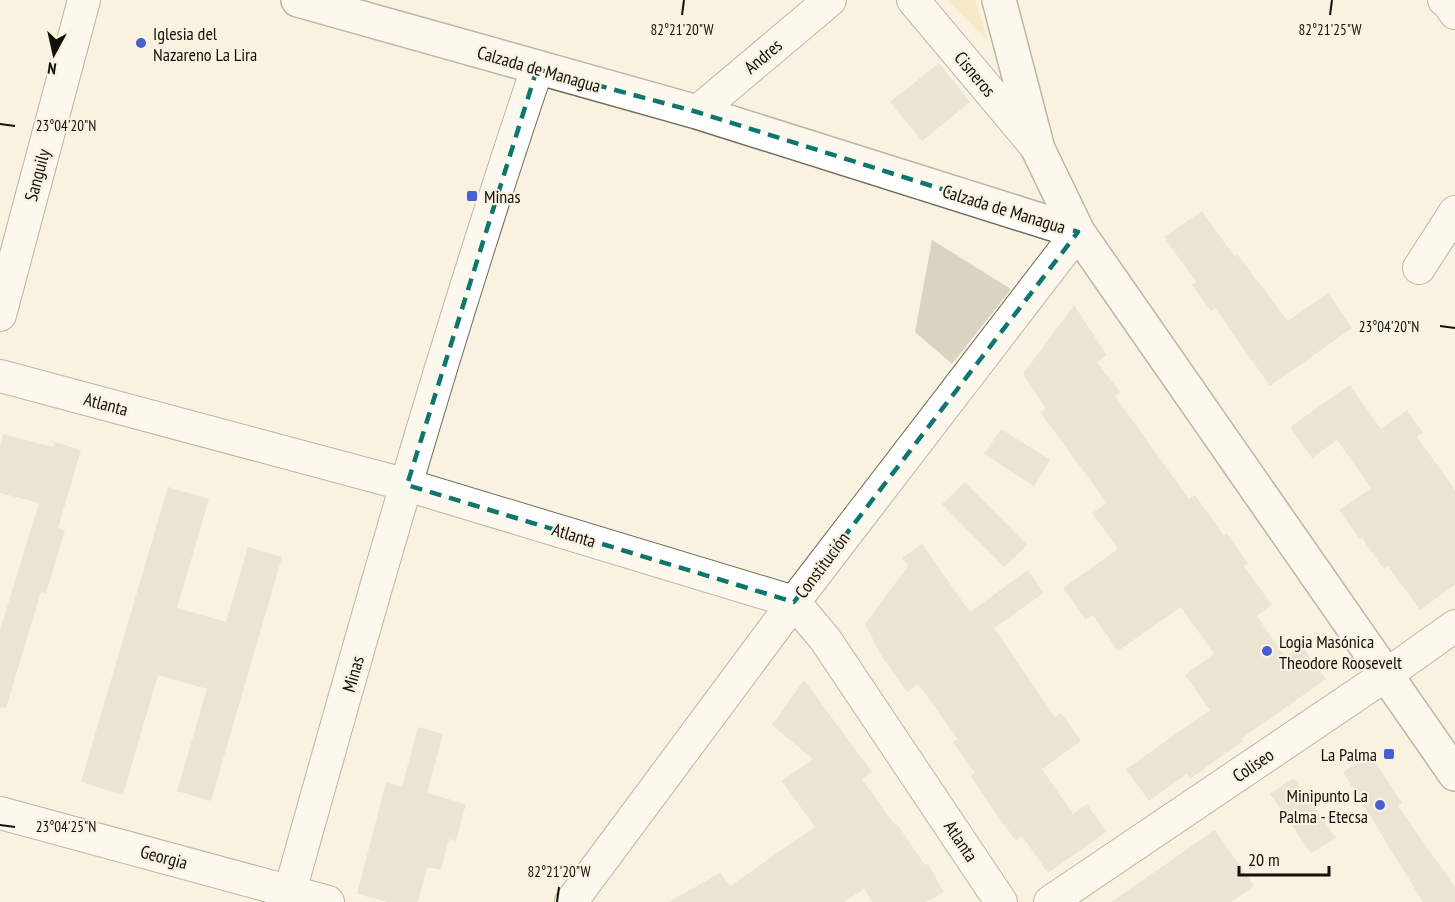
<svg xmlns="http://www.w3.org/2000/svg" width="1455" height="902" font-family="'PT Sans Narrow',sans-serif">
<rect width="100%" height="100%" fill="#f9f2e0"/>
<path fill="#f2dea9" d="M 947,0 L 975,0 L 988,41 Z"/>
<path fill="#dad3c1" d="M 939,63 L 970,102 L 922,141 L 890,102 Z
M 1202,211 L 1234,256 L 1237,254 L 1288,321 L 1328,293 L 1352,328 L 1270,386 L 1215,308 L 1211,311 L 1192,285 L 1196,282 L 1164,237 Z
M 932,240 L 1011,289 L 952,364 L 915,332 Z
M 1074,305 L 1107,355 L 1097,362 L 1120,392 L 1115,396 L 1189,499 L 1195,495 L 1224,536 L 1227,534 L 1248,564 L 1244,566 L 1272,605 L 1257,616 L 1285,657 L 1301,645 L 1326,679 L 1241,739 L 1243,741 L 1190,779 L 1187,774 L 1149,801 L 1126,769 L 1210,710 L 1185,675 L 1214,654 L 1181,607 L 1118,651 L 1093,615 L 1086,620 L 1063,588 L 1118,549 L 1092,513 L 1107,503 L 1040,412 L 1046,408 L 1023,374 Z
M 1350,385 L 1381,429 L 1407,410 L 1423,433 L 1417,437 L 1455,490 L 1455,585 L 1420,610 L 1388,566 L 1384,569 L 1362,538 L 1360,540 L 1339,510 L 1371,488 L 1337,440 L 1312,458 L 1290,427 Z
M 1001,429 L 1050,460 L 1034,486 L 984,454 Z
M 3,434 L 53,447 L 55,442 L 81,450 L 58,528 L 65,530 L 46,593 L 41,592 L 6,708 L 0,707 L 0,630 L 39,503 L 0,493 L 0,446 Z
M 965,482 L 1027,545 L 1004,567 L 942,504 Z
M 168,487 L 209,499 L 177,608 L 226,622 L 248,547 L 282,557 L 211,801 L 177,791 L 207,689 L 158,675 L 123,795 L 81,782 Z
M 922,544 L 970,612 L 1028,570 L 1044,593 L 994,628 L 1055,717 L 1061,713 L 1081,741 L 1042,769 L 1073,814 L 1087,804 L 1106,832 L 1048,873 L 1022,836 L 1016,841 L 995,812 L 971,776 L 975,773 L 953,742 L 958,739 L 918,684 L 907,692 L 881,655 L 865,624 L 908,566 L 902,558 Z
M 804,680 L 872,772 L 862,779 L 895,825 L 897,824 L 925,865 L 928,864 L 944,892 L 926,902 L 872,902 L 864,889 L 844,902 L 669,902 L 720,873 L 730,886 L 815,827 L 782,781 L 813,759 L 772,725 Z
M 418,727 L 443,734 L 427,793 L 466,804 L 456,841 L 449,839 L 441,870 L 427,867 L 418,902 L 388,902 L 357,894 L 386,782 L 402,787 Z
M 1371,755 L 1402,803 L 1398,806 L 1455,887 L 1455,902 L 1423,902 L 1343,772 Z
M 1294,778 L 1336,838 L 1311,853 L 1270,794 Z
M 1215,830 L 1254,886 L 1231,902 L 1111,902 Z"/>
<g fill="none" stroke-linecap="round" stroke-linejoin="round">
<defs>
<path id="minor" d="M 913,0 L 1038,149
M 1444,0 L 1449,4 L 1455,13
M 697,112 L 830,0
M 1419,268 L 1455,212
M 0,315 L 84,0
M 0,376 L 407,485 L 794,602 L 825,639 L 1001,902
M 0,813 L 328,902
M 287,902 C 365,623 444,343 537,69
M 571,902 L 794,602 L 1078,232
M 1050,902 L 1386,675 L 1455,626"/>
<path id="major" d="M 298,0 L 697,112 L 1078,232
M 999,0 L 1038,149 L 1078,232 L 1455,774"/>
</defs>
<use href="#minor" stroke="#716b5b" stroke-width="34"/>
<use href="#major" stroke="#716b5b" stroke-width="36"/>
<use href="#minor" stroke="#fff" stroke-width="32"/>
<use href="#major" stroke="#fff" stroke-width="33"/>
</g>
<path d="M0 0H1455V902H0ZM 537,69 L 697,112 L 1078,232 L 794,602 L 407,485 Z" fill="#f9f2e0" fill-opacity=".55" fill-rule="evenodd"/>
<path fill="none" stroke="#0f766e" stroke-width="4.5" stroke-dasharray="12 8" stroke-linejoin="round" d="M 537,69 L 697,112 L 1078,232 L 794,602 L 407,485 Z"/>
<path fill="none" stroke="#13110b" stroke-width="2" d="M 682,15 L 684,0M 1330,15 L 1332,0M 0,124 L 15,126M 1440,326 L 1455,328M 0,825 L 15,827M 557,902 L 559,887"/>
<g fill="#465fd3" stroke="#f9f2e0" stroke-width="2">
<circle cx="141" cy="43" r="6"/>
<rect x="466" y="190" width="12" height="12" rx="3"/>
<circle cx="1267" cy="651" r="6"/>
<rect x="1383" y="748" width="12" height="12" rx="3"/>
<circle cx="1380" cy="805" r="6"/>
</g>
<g text-anchor="middle" dominant-baseline="central" stroke-width="4.5" stroke-linejoin="round" paint-order="stroke">
<g font-size="18" fill="#13110b" stroke="#f9f2e0" text-anchor="start">
<text x="153" y="33">Iglesia del<tspan x="153" dy="21">Nazareno La Lira</tspan></text>
<text x="484" y="196">Minas</text>
<text x="1279" y="641">Logia Masónica<tspan x="1279" dy="21">Theodore Roosevelt</tspan></text>
<text x="1377" y="754" text-anchor="end">La Palma</text>
<text x="1368" y="795" text-anchor="end">Minipunto La<tspan x="1368" dy="21">Palma - Etecsa</tspan></text>
</g>
<g font-size="18" fill="#13110b" stroke="#f9f2e0">
<text transform="translate(763 56) rotate(-40)">Andres</text>
<text transform="translate(539 69) rotate(16)">Calzada de Managua</text>
<text transform="translate(975 74) rotate(50)">Cisneros</text>
<text transform="translate(37 175) rotate(-75)">Sanguily</text>
<text transform="translate(1004 209) rotate(17)">Calzada de Managua</text>
<text transform="translate(106 404) rotate(15)">Atlanta</text>
<text transform="translate(574 535) rotate(17)">Atlanta</text>
<text transform="translate(822 565) rotate(-53)">Constitución</text>
<text transform="translate(353 674) rotate(-74)">Minas</text>
<text transform="translate(1253 765) rotate(-34)">Coliseo</text>
<text transform="translate(961 841) rotate(56)">Atlanta</text>
<text transform="translate(164 857) rotate(15)">Georgia</text>
</g>
</g>
<g font-size="15" text-anchor="middle" fill="#13110b" stroke="#f9f2e0" stroke-width="4.5" stroke-linejoin="round" paint-order="stroke">
<text x="682" y="35">82°21'20"W</text>
<text x="1330" y="35">82°21'25"W</text>
<text x="66" y="131">23°04'20"N</text>
<text x="1389" y="332">23°04'20"N</text>
<text x="66" y="832">23°04'25"N</text>
<text x="559" y="877">82°21'20"W</text>
</g>
<g transform="translate(54 54) rotate(188)" stroke="#f9f2e0" stroke-width="4.5" paint-order="stroke">
<path d="M0-4.5L10 22L0 15L-10 22Z" fill="#13110b"/>
<text y="-9" font-size="16" font-weight="bold" text-anchor="middle" fill="#13110b">N</text>
</g>
<path d="M1239 866v9h90v-9" fill="none" stroke="#13110b" stroke-width="3"/>
<text x="1248" y="866" font-size="18" fill="#13110b" stroke="#f9f2e0" stroke-width="4.5" paint-order="stroke">20 m</text>
</svg>
